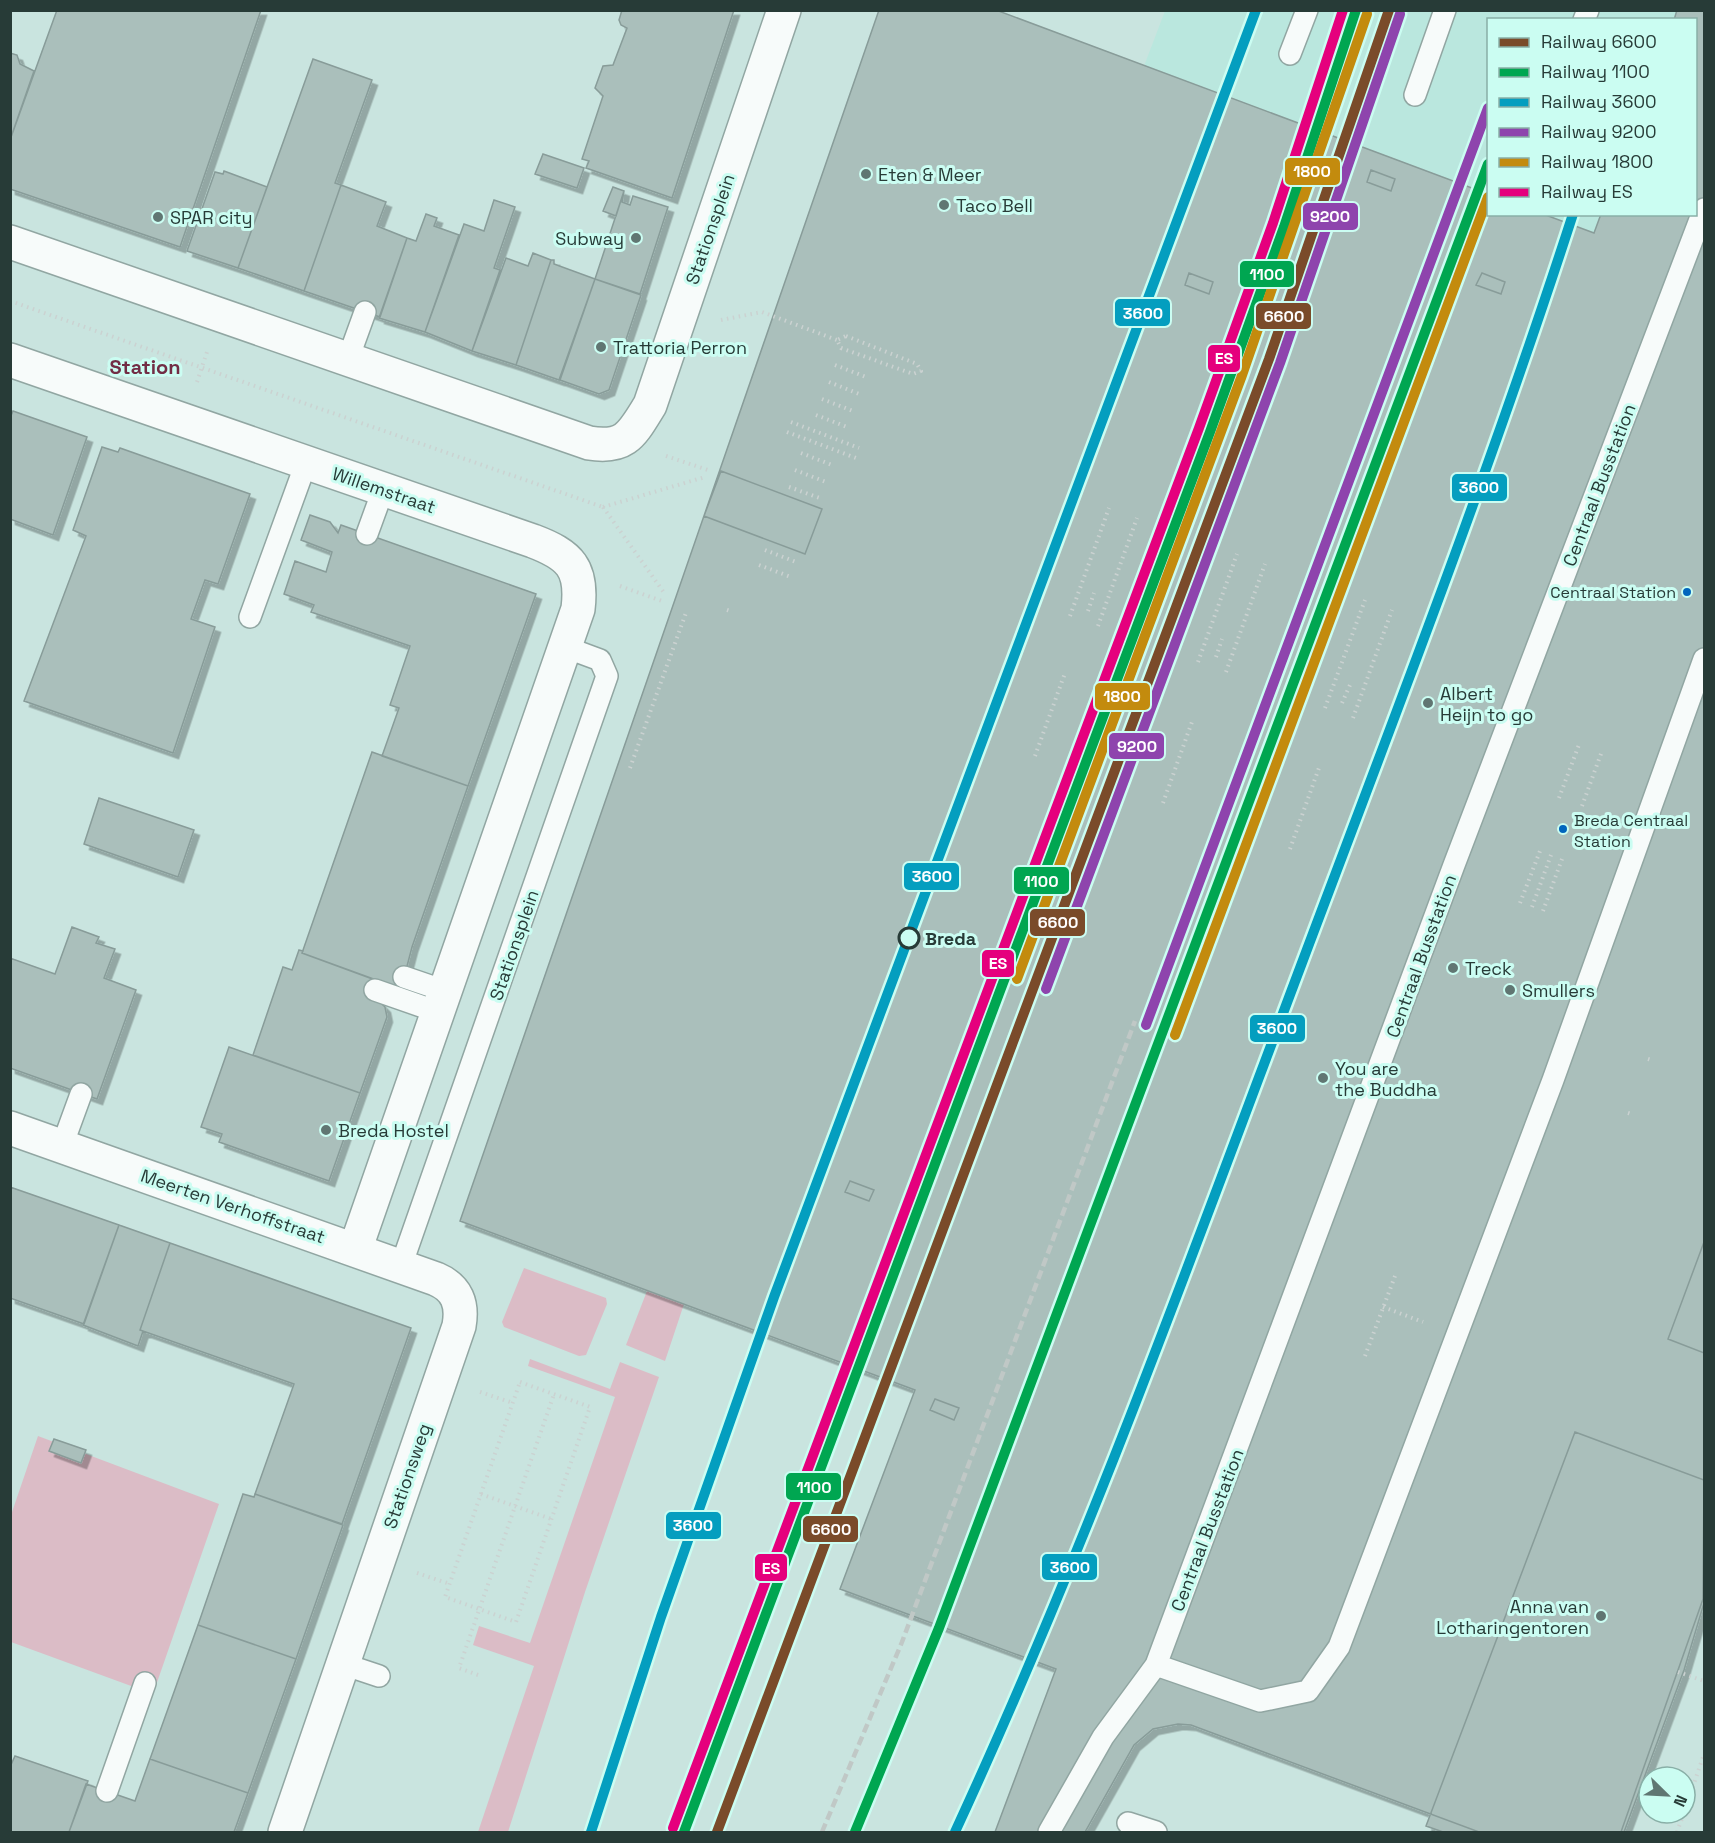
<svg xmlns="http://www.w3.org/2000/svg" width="1715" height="1843" font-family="'Space Grotesk',sans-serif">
<defs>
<filter id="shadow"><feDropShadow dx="5.5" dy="5.5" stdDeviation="0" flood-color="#0004"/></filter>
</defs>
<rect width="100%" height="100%" fill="#c9e4df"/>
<path fill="#bae7de" d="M 1165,11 L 1677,11 L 1674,20 L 1488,20 L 1488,194 L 1144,66 Z
M 1543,215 L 1601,215 L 1594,233 Z"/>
<path fill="#dbbcc6" d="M 524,1268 L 606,1298 L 607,1304 L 586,1355 L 579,1356 L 504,1327 L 502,1322 Z
M 647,1291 L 684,1304 L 665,1361 L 626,1345 Z
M 530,1359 L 610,1389 L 620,1362 L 659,1377 L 585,1592 L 508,1832 L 478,1832 L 534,1666 L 473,1645 L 479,1626 L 530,1643 L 615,1397 L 528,1366 Z
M 38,1436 L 219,1504 L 153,1694 L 11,1642 L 11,1515 Z"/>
<path fill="#aabfbb" stroke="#889c99" stroke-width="1.5" filter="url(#shadow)" d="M 57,10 L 261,10 L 180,247 L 10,189 L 10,140 Z
M 622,10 L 734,10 L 672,198 L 586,168 L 589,161 L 582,159 L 603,96 L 595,88 L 603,66 L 613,65 L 627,28 L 621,25 L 619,20 Z
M 879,10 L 996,10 L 1488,194 L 1488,214 L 1543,214 L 1594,233 L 1601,214 L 1696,214 L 1696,20 L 1674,20 L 1677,10 L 1704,10 L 1704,1603 L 1684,1670 L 1624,1832 L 1479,1832 L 1191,1725 L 1178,1724 L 1153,1729 L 1134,1745 L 1085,1832 L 995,1832 L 1056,1669 L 840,1589 L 915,1390 L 460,1221 Z
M 10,53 L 17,55 L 20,64 L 34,71 L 10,140 Z
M 313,59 L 372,80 L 335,183 L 341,185 L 304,291 L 238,268 Z
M 543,154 L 584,168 L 577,188 L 535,174 Z
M 1371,170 L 1395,179 L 1391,191 L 1367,182 Z
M 224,171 L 267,187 L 238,268 L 187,251 L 215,172 L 223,174 Z
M 341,185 L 386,202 L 377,226 L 407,238 L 380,317 L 304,291 Z
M 613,187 L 624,191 L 616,216 L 603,211 Z
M 624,191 L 622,202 L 630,205 L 633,196 L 668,207 L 640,294 L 595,279 Z
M 494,200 L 515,207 L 494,268 L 500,270 L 472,351 L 425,332 L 464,224 L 484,231 Z
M 426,214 L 437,218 L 434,226 L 459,235 L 425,332 L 379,318 L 407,238 L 416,241 Z
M 533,253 L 551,260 L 516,365 L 472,351 L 506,258 L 528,266 Z
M 551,260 L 554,260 L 554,264 L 595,279 L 559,380 L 516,365 Z
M 1189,273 L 1213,282 L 1209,294 L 1185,285 Z
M 1482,273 L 1505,282 L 1501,294 L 1476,285 Z
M 595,279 L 641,295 L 609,390 L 599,394 L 560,380 Z
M 13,411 L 87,437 L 53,535 L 10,519 L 10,418 Z
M 102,447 L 118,452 L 120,448 L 250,494 L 218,584 L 205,580 L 191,619 L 215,627 L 173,753 L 24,701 L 86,536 L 73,530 Z
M 721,471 L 822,509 L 805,554 L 704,516 Z
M 310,515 L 330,522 L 338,533 L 341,525 L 536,594 L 468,786 L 382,756 L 399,708 L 390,705 L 410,646 L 311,612 L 314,605 L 284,594 L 295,561 L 326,572 L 332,552 L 301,540 Z
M 372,752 L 468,786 L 412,947 L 401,989 L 302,953 Z
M 99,798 L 194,830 L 178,877 L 84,844 Z
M 72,927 L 99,937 L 96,943 L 115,949 L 104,978 L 136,990 L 97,1099 L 10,1068 L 10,958 L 55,974 Z
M 299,950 L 303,951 L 302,953 L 378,981 L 379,1001 L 385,1007 L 387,1017 L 360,1093 L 253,1055 L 283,967 L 292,970 Z
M 229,1047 L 360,1093 L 329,1181 L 219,1142 L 222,1134 L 201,1127 Z
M 850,1181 L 874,1190 L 869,1201 L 845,1192 Z
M 10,1187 L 119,1225 L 84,1324 L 10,1298 Z
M 119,1225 L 170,1243 L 140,1330 L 143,1331 L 138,1346 L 83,1325 Z
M 1704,1242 L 1704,1353 L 1668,1339 Z
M 170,1243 L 411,1328 L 342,1524 L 255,1494 L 294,1384 L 140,1330 Z
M 935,1399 L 959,1408 L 954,1420 L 930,1410 Z
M 1575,1432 L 1704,1480 L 1703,1599 L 1621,1832 L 1443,1832 L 1426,1826 Z
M 54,1439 L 86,1450 L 81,1463 L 49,1451 Z
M 243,1494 L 254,1497 L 255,1494 L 343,1525 L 296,1659 L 198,1625 Z
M 198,1625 L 296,1659 L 248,1793 L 150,1759 Z
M 15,1756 L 88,1781 L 69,1832 L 10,1832 L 10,1767 Z
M 150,1759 L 248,1793 L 234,1832 L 69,1832 L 86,1784 L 135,1801 Z"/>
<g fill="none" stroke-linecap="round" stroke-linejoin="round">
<defs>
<path id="lane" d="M 1584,20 L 1588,10
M 1290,54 L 1307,10
M 1415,95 L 1445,10
M 348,359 L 365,312
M 367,534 L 383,490
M 250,617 L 306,463
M 404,977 L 445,991
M 375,990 L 438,1012
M 62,1146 L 81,1094
M 401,1266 L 607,676 L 600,660 L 565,647
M 343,1664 L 379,1676
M 1156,1665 L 1260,1701 L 1308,1691 L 1339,1647 L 1553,1080 L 1704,659
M 107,1791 L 145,1683
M 1128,1823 L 1156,1832
M 1049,1832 L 1103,1737 L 1156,1665 L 1454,865 L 1704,209"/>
<path id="street" d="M 10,242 L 589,443 C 626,449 632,434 650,405 L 784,10
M 10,360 L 533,541 C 570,555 583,568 578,609 L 355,1250
M 10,1128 L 436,1279 C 457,1288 463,1304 459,1326 L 285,1832"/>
</defs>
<use href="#lane" stroke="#91a6a2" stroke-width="24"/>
<use href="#street" stroke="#91a6a2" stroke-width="36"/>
<path stroke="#cbd2d1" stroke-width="4" stroke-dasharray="1.5 4.5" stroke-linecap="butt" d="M 10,301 L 603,507
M 721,320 L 762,312 L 837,340
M 846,336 L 917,364 L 921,371 L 913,374 L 841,348 L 837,340 Z
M 835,365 L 866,377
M 197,382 L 207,352
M 829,382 L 859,394
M 822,399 L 853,411
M 816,415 L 847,427
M 791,422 L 859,448
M 787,432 L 856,458
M 801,453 L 832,465
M 666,456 L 708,470
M 795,470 L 826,482
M 789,487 L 820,498
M 603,507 L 665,594
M 603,507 L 705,477
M 765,550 L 796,562
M 759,565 L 791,577
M 620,586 L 662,601
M 727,610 L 730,611
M 1088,611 L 1094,593
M 1070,616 L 1109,508
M 1098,626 L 1137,518
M 1216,657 L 1222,639
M 1198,662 L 1237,554
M 1226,672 L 1265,564
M 1342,703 L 1350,685
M 1325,708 L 1365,600
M 1353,718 L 1392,610
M 1035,756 L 1065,673
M 630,768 L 687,610
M 1559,798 L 1580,742
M 1163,803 L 1193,719
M 1582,806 L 1602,751
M 1290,849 L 1320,765
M 1520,903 L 1540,851
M 1532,907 L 1551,855
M 1543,911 L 1562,859
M 1648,1059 L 1651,1060
M 1628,1113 L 1631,1114
M 1383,1307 L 1423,1322
M 1365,1356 L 1395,1276
M 520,1382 L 590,1407 L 516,1622 L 445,1597 Z
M 480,1392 L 513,1403
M 481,1494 L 551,1519
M 417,1573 L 450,1584
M 1678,1672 L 1704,1681
M 478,1675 L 459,1668 L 554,1394
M 1685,1810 L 1704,1754
M 1677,1832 L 1684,1813"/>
<use href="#lane" stroke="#f7fbfa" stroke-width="21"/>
<use href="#street" stroke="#f7fbfa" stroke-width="33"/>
<path stroke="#c0c8c6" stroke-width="4.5" stroke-dasharray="9 4.5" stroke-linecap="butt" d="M 822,1832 L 902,1642 L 1135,1021"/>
<defs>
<path id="rail-1" d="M 717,1832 L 1269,359 L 1389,10"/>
<path id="rail-2" d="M 684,1832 L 1210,432 L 1284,227 L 1356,10
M 855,1832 L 939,1628 L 1488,164"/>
<path id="rail-3" d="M 591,1832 L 661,1617 L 774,1297 L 1256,10
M 955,1832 C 1083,1555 1187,1269 1294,984 C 1390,728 1489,474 1573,214"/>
<path id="rail-4" d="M 1046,989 L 1280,363 L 1400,14
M 1146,1025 L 1488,108"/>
<path id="rail-5" d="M 1017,979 L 1241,378 L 1367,14
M 1175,1035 L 1488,197"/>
<path id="rail-6" d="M 673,1828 L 1199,428 L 1273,223 L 1343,10"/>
</defs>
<use href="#rail-1" stroke="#cbfdf2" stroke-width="15"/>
<use href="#rail-2" stroke="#cbfdf2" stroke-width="15"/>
<use href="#rail-3" stroke="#cbfdf2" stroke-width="15"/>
<use href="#rail-4" stroke="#cbfdf2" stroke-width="15"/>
<use href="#rail-5" stroke="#cbfdf2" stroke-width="15"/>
<use href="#rail-6" stroke="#cbfdf2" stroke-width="15"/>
<use href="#rail-1" stroke="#7a4b2a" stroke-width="10"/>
<use href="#rail-2" stroke="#00a651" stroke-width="10"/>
<use href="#rail-3" stroke="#049ebf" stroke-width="10"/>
<use href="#rail-4" stroke="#8e44ad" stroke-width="10"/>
<use href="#rail-5" stroke="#c38b0e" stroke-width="10"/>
<use href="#rail-6" stroke="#e5007d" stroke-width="10"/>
</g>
<g fill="#607672" stroke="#cbfdf2" stroke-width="2">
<circle cx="866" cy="174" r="6"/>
<circle cx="944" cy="205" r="6"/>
<circle cx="158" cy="217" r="6"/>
<circle cx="636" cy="238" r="6"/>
<circle cx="601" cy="347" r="6"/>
<circle cx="1428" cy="703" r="6"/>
<circle cx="1453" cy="968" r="6"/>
<circle cx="1510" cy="990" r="6"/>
<circle cx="1323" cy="1078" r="6"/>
<circle cx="326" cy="1130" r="6"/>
<circle cx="1601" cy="1616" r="6"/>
</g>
<g fill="#0065bd" stroke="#cbfdf2" stroke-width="2">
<circle cx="1687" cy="592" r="5"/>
<circle cx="1563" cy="829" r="5"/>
</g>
<circle fill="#cbfdf2" stroke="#273b37" stroke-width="3" cx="909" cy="938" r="10"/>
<g text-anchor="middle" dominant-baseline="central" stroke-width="6" stroke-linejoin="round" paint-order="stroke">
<g font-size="16" fill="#273b37" stroke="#cbfdf2" text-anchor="end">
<text x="1676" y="592">Centraal Station</text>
<text x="1574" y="820" text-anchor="start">Breda Centraal<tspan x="1574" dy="21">Station</tspan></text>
</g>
<g font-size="18" fill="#273b37" stroke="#cbfdf2" text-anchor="start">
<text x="878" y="174">Eten &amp; Meer</text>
<text x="956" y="205">Taco Bell</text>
<text x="170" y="217">SPAR city</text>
<text x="624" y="238" text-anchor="end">Subway</text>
<text x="613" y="347">Trattoria Perron</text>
<text x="1440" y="693">Albert<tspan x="1440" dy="21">Heijn to go</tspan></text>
<text x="1465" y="968">Treck</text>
<text x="1522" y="990">Smullers</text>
<text x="1335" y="1068">You are<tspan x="1335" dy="21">the Buddha</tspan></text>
<text x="338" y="1130">Breda Hostel</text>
<text x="1589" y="1606" text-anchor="end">Anna van<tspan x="1589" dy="21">Lotharingentoren</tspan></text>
</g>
<g font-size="18" fill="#273b37" stroke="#cbfdf2">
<text transform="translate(710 229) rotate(-71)">Stationsplein</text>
<text transform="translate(1599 485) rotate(-69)">Centraal Busstation</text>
<text transform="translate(384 490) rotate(19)">Willemstraat</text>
<text transform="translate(514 945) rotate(-71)">Stationsplein</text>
<text transform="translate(1421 956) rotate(-70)">Centraal Busstation</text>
<text transform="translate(233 1206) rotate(19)">Meerten Verhoffstraat</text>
<text transform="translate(407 1476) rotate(-71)">Stationsweg</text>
<text transform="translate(1207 1530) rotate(-69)">Centraal Busstation</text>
</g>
<g font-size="18" font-weight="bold" fill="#273b37" stroke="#cbfdf2" text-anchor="start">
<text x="925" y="938">Breda</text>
</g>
<g font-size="20" font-weight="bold" fill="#722d45" stroke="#cbfdf2">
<text x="145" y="367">Station</text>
</g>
</g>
<g stroke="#cbfdf2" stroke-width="2">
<rect x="1284" y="157" width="57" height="29" rx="6" fill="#c38b0e"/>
<rect x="1302" y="202" width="57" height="29" rx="6" fill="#8e44ad"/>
<rect x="1239" y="260" width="56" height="28" rx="6" fill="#00a651"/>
<rect x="1114" y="298" width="57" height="29" rx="6" fill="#049ebf"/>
<rect x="1255" y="302" width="57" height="28" rx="6" fill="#7a4b2a"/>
<rect x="1207" y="344" width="34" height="29" rx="6" fill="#e5007d"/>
<rect x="1451" y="473" width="57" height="29" rx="6" fill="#049ebf"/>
<rect x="1094" y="682" width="57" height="29" rx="6" fill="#c38b0e"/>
<rect x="1108" y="732" width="57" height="28" rx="6" fill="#8e44ad"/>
<rect x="903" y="862" width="57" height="29" rx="6" fill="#049ebf"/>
<rect x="1013" y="866" width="57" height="29" rx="6" fill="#00a651"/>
<rect x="1029" y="908" width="57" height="29" rx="6" fill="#7a4b2a"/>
<rect x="981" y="949" width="34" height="29" rx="6" fill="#e5007d"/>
<rect x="1249" y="1014" width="57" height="29" rx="6" fill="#049ebf"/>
<rect x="785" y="1472" width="57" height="29" rx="6" fill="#00a651"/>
<rect x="665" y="1511" width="57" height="29" rx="6" fill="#049ebf"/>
<rect x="802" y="1515" width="57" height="28" rx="6" fill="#7a4b2a"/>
<rect x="1041" y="1553" width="57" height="28" rx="6" fill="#049ebf"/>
<rect x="754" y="1553" width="34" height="29" rx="6" fill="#e5007d"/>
</g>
<g font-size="16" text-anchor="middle" font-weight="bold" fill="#fff">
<text x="1312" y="177">1800</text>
<text x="1330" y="222">9200</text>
<text x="1267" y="280">1100</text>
<text x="1143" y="319">3600</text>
<text x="1284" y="322">6600</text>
<text x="1224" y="364">ES</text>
<text x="1479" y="493">3600</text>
<text x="1122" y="702">1800</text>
<text x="1137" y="752">9200</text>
<text x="932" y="882">3600</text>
<text x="1041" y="887">1100</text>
<text x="1058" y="928">6600</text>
<text x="998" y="969">ES</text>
<text x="1277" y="1034">3600</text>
<text x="814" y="1493">1100</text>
<text x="693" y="1531">3600</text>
<text x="831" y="1535">6600</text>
<text x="1070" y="1573">3600</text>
<text x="771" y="1574">ES</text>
</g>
<rect width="1715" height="1843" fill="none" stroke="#273b37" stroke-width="24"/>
<rect x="1487" y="18" width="210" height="198" fill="#cbfdf2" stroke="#89afa7" stroke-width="1.5"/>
<rect x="1499" y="38" width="30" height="9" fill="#7a4b2a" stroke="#89afa7" stroke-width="1.5"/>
<text x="1541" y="48" font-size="18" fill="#273b37">Railway 6600</text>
<rect x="1499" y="68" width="30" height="9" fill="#00a651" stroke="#89afa7" stroke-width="1.5"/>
<text x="1541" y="78" font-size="18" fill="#273b37">Railway 1100</text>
<rect x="1499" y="98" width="30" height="9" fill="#049ebf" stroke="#89afa7" stroke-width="1.5"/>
<text x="1541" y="108" font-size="18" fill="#273b37">Railway 3600</text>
<rect x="1499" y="128" width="30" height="9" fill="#8e44ad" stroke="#89afa7" stroke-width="1.5"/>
<text x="1541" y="138" font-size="18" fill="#273b37">Railway 9200</text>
<rect x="1499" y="158" width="30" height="9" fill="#c38b0e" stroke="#89afa7" stroke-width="1.5"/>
<text x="1541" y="168" font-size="18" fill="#273b37">Railway 1800</text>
<rect x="1499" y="188" width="30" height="9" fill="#e5007d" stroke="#89afa7" stroke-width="1.5"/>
<text x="1541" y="198" font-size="18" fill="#273b37">Railway ES</text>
<g transform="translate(1667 1795) rotate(114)"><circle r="28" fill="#cbfdf2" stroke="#89afa7" stroke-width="1.5"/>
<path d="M0-4.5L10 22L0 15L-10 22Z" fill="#607672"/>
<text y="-9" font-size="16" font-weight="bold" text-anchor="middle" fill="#273b37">N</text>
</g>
</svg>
